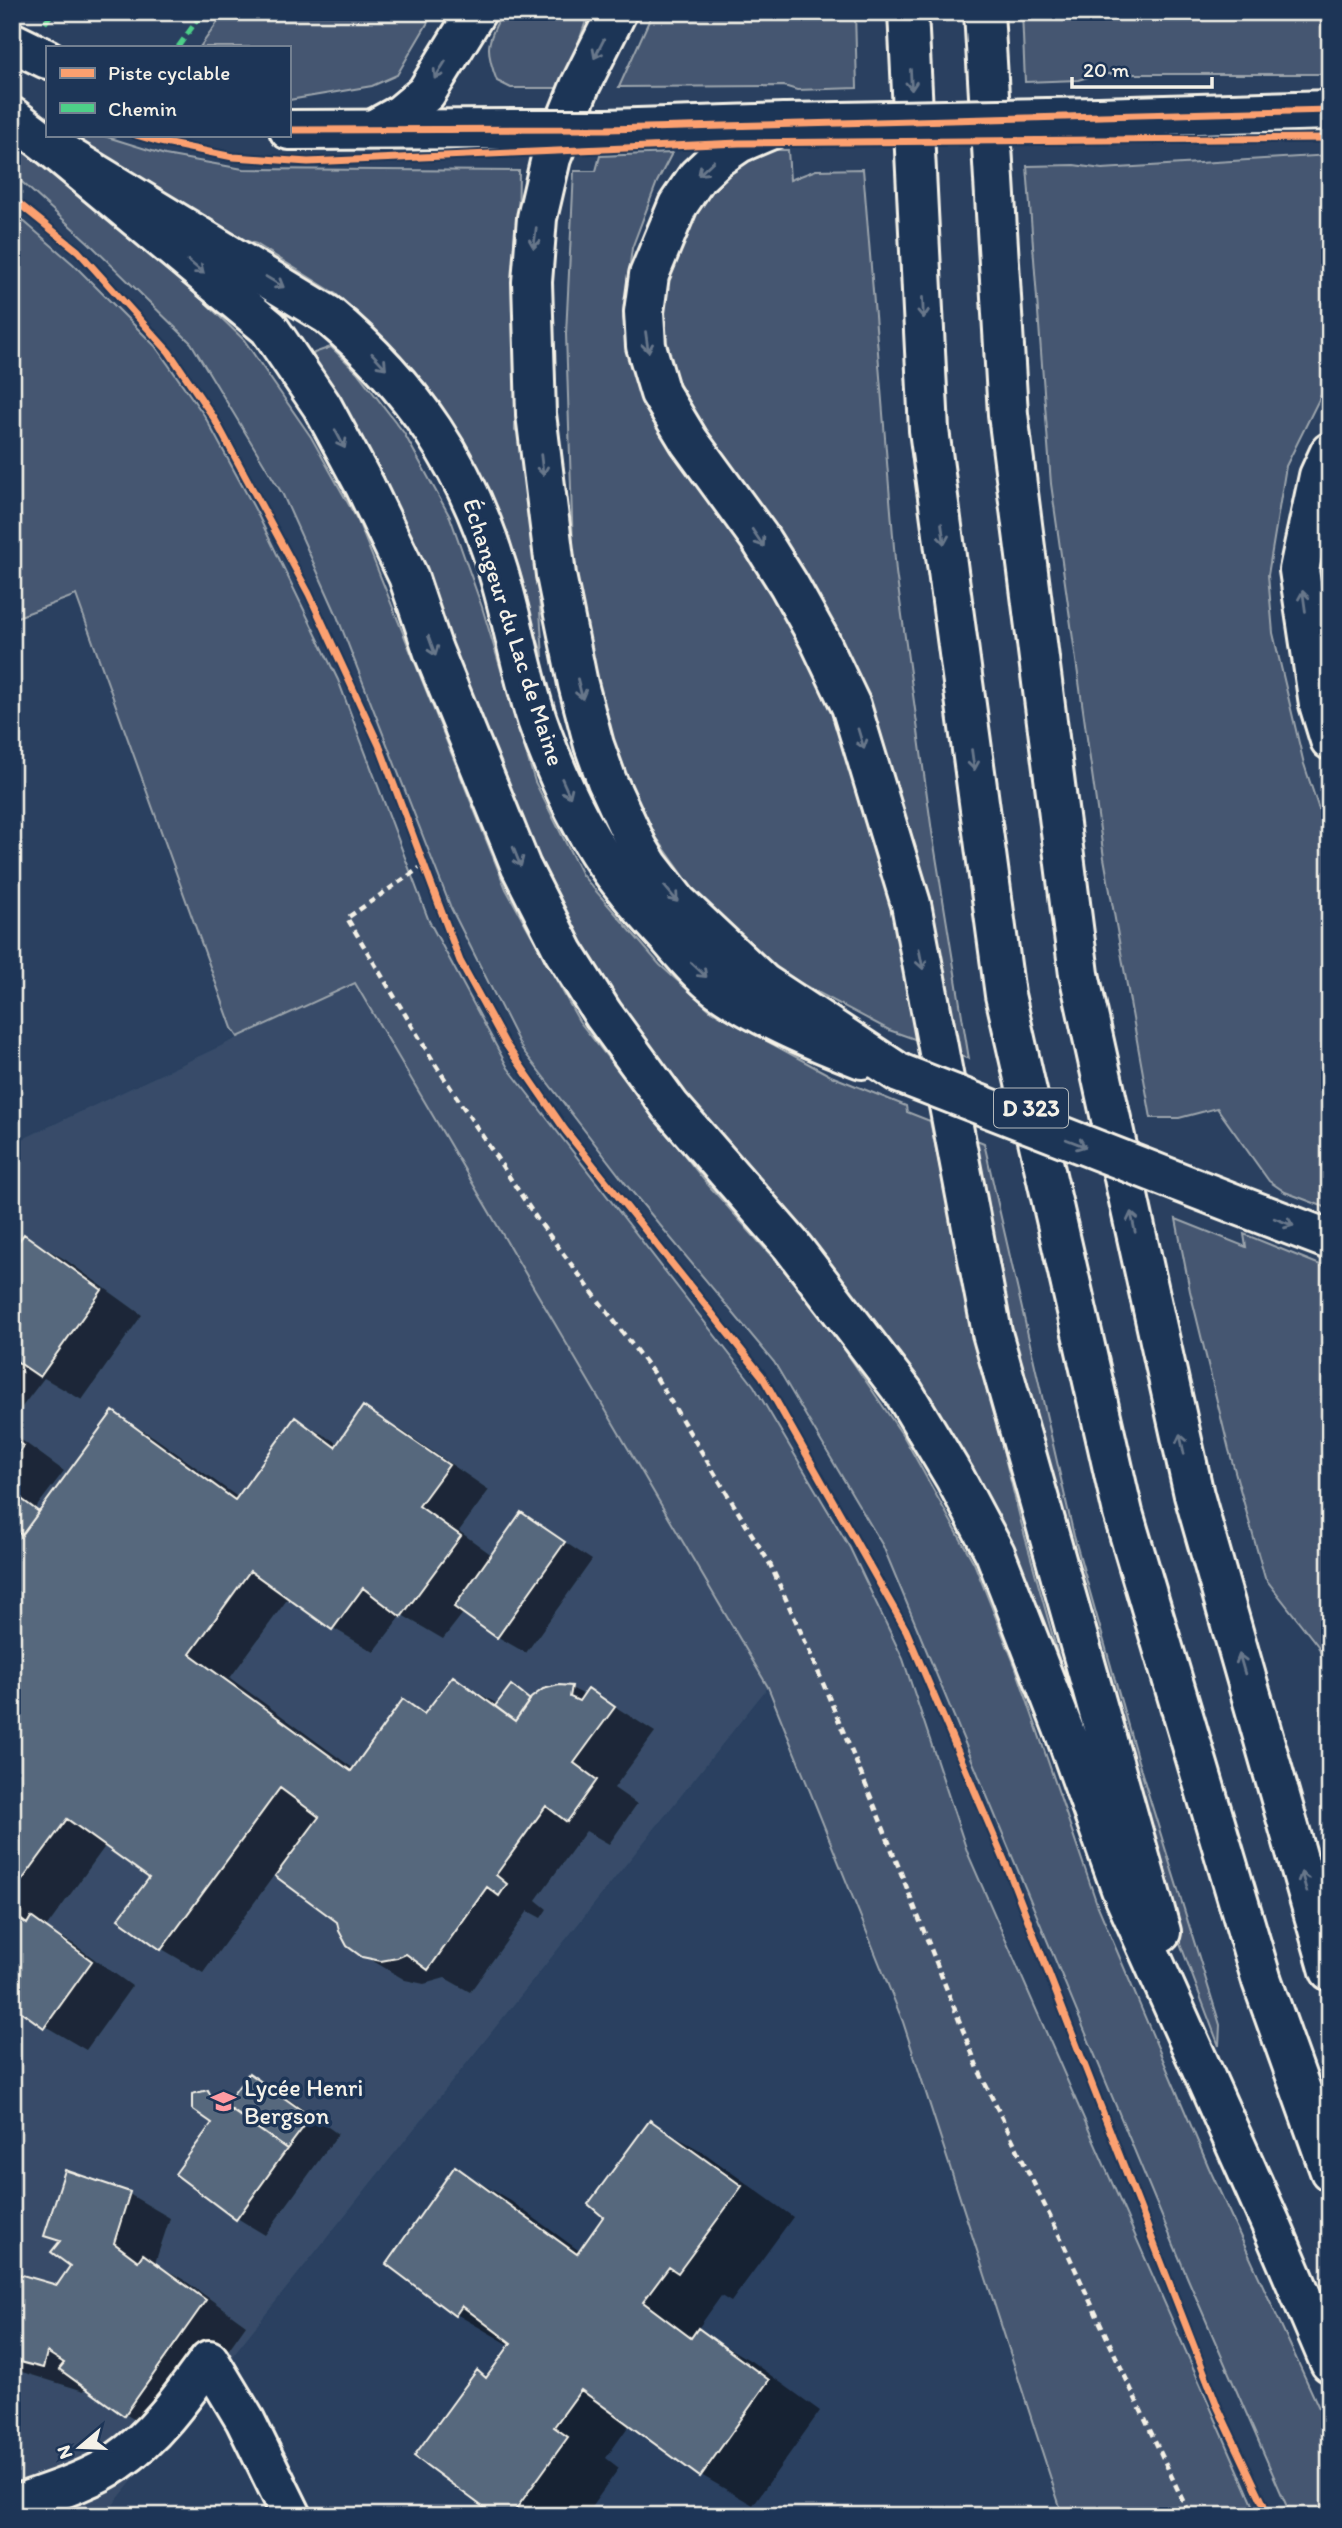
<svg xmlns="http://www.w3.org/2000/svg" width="1342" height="2528" font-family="Itim,sans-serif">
<rect width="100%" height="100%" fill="#2a4060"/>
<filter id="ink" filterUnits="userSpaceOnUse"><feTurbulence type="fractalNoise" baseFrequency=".0143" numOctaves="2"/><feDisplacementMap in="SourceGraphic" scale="14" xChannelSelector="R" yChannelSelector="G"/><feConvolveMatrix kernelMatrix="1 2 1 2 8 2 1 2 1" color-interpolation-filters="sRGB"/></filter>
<g filter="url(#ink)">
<path fill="#374c69" d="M 355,983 L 768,1687 L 104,2516 L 12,2516 L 12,1144 Z"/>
<path fill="#445771" stroke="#9ca4ac" stroke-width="2" d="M 225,12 L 434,12 L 397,75 L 372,86 L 289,100 L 289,47 L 200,47 Z
M 503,12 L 589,12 L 563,88 L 511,88 L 497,81 C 485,50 486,42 503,12 Z
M 653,12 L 855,12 L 857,88 L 797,90 L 784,86 L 619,87 Z
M 1022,12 L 1330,12 L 1330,74 L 1098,74 L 1078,80 L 1025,82 Z
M 53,135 L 101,135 L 165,155 L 243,169 L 519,171 L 515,430 L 529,440 L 543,657 L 519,579 L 478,471 L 426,384 L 336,294 L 256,244 L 193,222 Z
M 12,139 L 145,244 L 244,340 L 311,437 L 358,521 L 506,889 L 579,1021 L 704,1180 L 812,1302 L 904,1437 L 974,1563 L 1016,1668 L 1097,1904 L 1209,2168 L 1330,2432 L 1330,2516 L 1291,2516 L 1188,2279 L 883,1546 L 774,1362 L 629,1188 L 522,1049 L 451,908 L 335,611 L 283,495 L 191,343 L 89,243 L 12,173 Z
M 772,150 L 788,150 L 790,180 L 816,170 L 863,169 L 896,572 L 932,832 L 969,1059 L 950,1052 L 893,794 L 678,400 C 673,385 666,369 663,353 C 657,330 661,301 667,278 C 683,217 711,173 772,150 Z
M 672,153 L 657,182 L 632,248 L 623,318 L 636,379 L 774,593 L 827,696 L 866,806 L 891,897 L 920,1041 L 889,1030 L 783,974 L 705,906 L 637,810 L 599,699 L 574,580 L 566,334 L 574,171 L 596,171 L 600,156 Z
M 1330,155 L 1330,377 L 1286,466 L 1268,575 L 1273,633 L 1304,764 L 1330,843 L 1330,1209 L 1285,1192 L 1269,1181 L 1217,1108 L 1179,1118 L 1151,1118 L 1104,858 L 1051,484 L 1027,166 L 1074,165 L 1102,169 Z
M 12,211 L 73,264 L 155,346 L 204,415 L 257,513 L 338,680 L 429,921 L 508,1068 L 754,1386 L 850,1548 L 903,1659 L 968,1854 L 1258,2516 L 1063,2516 L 903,2022 L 768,1687 L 355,983 L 238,1037 L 232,1028 L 76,595 L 12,619 Z
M 331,347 L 357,372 L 404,433 L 450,517 L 482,607 L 535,782 L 582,875 L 660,965 L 710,1010 L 831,1076 L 906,1106 L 907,1112 L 930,1121 L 981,1361 L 1021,1522 L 1063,1673 L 1030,1591 L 807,1249 L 602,989 L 542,883 L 310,363 L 314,353 Z
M 1330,482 L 1330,673 L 1318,577 Z
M 967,1136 L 984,1143 L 1074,1536 L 1138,1761 L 1220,2025 L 1219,2046 L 1152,1869 L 1043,1485 Z
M 1176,1219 L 1246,1247 L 1244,1234 L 1330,1269 L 1330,1678 L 1318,1646 L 1265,1578 L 1229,1450 L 1190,1291 Z"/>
<path fill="#0007" d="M 25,1236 L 66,1260 L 142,1315 L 82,1400 L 44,1378 L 12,1420 L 12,1245 L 16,1248 Z
M 363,1409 L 404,1432 L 489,1490 L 459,1531 L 492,1555 L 522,1514 L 592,1560 L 526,1653 L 498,1637 L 464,1612 L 443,1639 L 402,1615 L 374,1652 L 333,1628 L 289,1597 L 230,1678 L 354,1769 L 404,1701 L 426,1714 L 453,1678 L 499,1705 L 512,1688 L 532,1701 L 569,1687 L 585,1695 L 589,1690 L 655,1732 L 614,1788 L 637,1804 L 609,1844 L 586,1831 L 536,1900 L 547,1909 L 541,1918 L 528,1911 L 470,1992 L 445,1978 L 424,1984 L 405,1980 L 363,1955 L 339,1921 L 275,1874 L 203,1973 L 162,1949 L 151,1878 L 106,1845 L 46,1928 L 72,1943 L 132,1986 L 86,2050 L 45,2026 L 12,2003 L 12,1433 L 64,1471 L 35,1509 L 40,1512 L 113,1413 L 154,1437 L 239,1498 L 296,1419 L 339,1444 Z
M 249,2075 L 277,2091 L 338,2134 L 265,2235 L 237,2218 L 177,2174 L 214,2123 L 208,2092 L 228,2104 Z
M 650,2122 L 703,2152 L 793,2217 L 731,2302 L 721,2296 L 697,2330 L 751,2361 L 820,2411 L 753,2505 L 701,2475 L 630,2424 L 606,2458 L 619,2468 L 585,2516 L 498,2516 L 477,2373 L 488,2379 L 516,2339 L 513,2337 L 508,2344 L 456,2314 L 456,2169 L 508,2199 L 581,2252 L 605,2217 Z
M 129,2194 L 170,2218 L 155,2263 L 184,2280 L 246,2325 L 166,2438 L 125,2414 L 85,2386 L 84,2391 L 12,2369 L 12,2273 L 57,2287 L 72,2266 L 60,2243 L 46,2235 Z"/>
<path fill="#56677d" stroke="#f4f1e8" stroke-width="2" d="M 24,1234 L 102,1290 L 40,1377 L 12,1358 L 12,1247 L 14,1248 Z
M 363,1406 L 449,1465 L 419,1506 L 461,1536 L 401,1617 L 363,1588 L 332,1630 L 250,1571 L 190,1654 L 351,1771 L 403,1699 L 424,1714 L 453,1676 L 515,1721 L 531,1698 L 543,1689 L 559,1685 L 572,1686 L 570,1697 L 579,1701 L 588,1688 L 615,1707 L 574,1763 L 597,1780 L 567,1822 L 546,1806 L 496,1875 L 507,1884 L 499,1896 L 487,1887 L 428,1970 L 406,1954 L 397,1958 L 381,1961 L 362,1957 L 347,1946 L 339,1931 L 337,1922 L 275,1876 L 319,1817 L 280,1788 L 161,1950 L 118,1919 L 149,1878 L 67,1819 L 12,1894 L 12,1528 L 22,1535 L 113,1411 L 235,1500 L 295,1417 L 335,1447 Z
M 12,1437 L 24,1446 L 12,1461 Z
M 12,1492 L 39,1512 L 22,1535 L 12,1528 Z
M 521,1512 L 565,1542 L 497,1638 L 454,1607 Z
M 511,1685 L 530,1700 L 515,1721 L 495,1706 Z
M 12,1913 L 27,1924 L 31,1917 L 92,1961 L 44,2028 L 12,2005 Z
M 249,2073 L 311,2117 L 287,2149 L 225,2105 Z
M 208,2090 L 211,2096 L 287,2149 L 236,2220 L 175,2174 L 212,2123 L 192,2109 L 192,2094 Z
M 650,2120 L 742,2186 L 678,2273 L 669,2267 L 643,2302 L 691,2338 L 698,2328 L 769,2380 L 700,2477 L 581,2390 L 554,2427 L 568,2437 L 511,2516 L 495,2516 L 414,2456 L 477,2370 L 486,2378 L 511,2343 L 462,2306 L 455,2316 L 386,2264 L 455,2166 L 577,2254 L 603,2217 L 588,2204 Z
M 65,2170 L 130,2192 L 114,2243 L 138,2261 L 143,2254 L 206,2300 L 124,2416 L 59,2369 L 64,2363 L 47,2352 L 43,2368 L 12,2360 L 12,2272 L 57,2285 L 70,2266 L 51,2252 L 60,2241 L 44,2236 Z"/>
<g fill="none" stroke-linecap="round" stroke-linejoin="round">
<defs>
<path id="minor" d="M 12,2506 C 45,2494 90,2481 118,2461 C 155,2436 183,2396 209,2360 L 245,2420 L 292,2516"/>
<path id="tertiary" d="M 12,42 L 47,59
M 12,117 L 49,145 L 328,315 C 412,385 467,466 498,571 C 513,620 521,671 537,720 C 554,769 577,820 606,863 C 624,889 646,913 667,936 C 683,954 700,975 719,989 C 760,1018 815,1041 862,1059
M 1099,117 L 1330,110
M 607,129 L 784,123
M 289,130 L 527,129
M 1238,1205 L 1330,1240"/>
<path id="trunk" d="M 617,12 L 580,86 L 551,158 L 537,218 L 532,282 L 536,414 L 556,575 L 578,684 L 594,745 L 607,781 L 638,848 L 649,866 L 677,902 L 763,983 L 899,1073
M 908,12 L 929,430 L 1005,995 L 1123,1513 L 1262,1981 L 1330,2171
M 984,12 L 1008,414 L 1079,974 L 1194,1495 L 1330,1971
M 786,123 L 739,143 L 717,158 L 697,177 L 678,205 L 649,275 L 644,312 L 646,346 L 660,393 L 689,441 L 759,537 L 789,585 L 819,639 L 851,706 L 911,904 L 992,1333 L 1161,1932
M 374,129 L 401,114 L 426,93 L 476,12
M 49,145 L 269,328 L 322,406 L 365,486 L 408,576 L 433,650 L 521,867 L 564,952 L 603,1014 L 670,1106 L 791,1245 L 904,1393 L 955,1478 L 995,1553 L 1065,1733 L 1121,1889 L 1270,2222 L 1330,2363
M 1330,452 L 1319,476 L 1299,570 L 1319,704 L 1330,740"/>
</defs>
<use href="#minor" stroke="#f4f1e8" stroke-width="44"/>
<use href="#tertiary" stroke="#f4f1e8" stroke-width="44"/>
<use href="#trunk" stroke="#f4f1e8" stroke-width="44"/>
<path stroke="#f4f1e8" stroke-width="4.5" stroke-dasharray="7 5" stroke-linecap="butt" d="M 424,865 L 347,918 L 435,1064 L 537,1219 L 654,1374 L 770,1564 L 809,1650 L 875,1807 L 979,2071 L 1063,2243 L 1190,2516"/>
<use href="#minor" stroke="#1d3557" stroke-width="38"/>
<use href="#tertiary" stroke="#1d3557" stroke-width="38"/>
<use href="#trunk" stroke="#1d3557" stroke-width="38"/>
<defs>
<path id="tertiary-bridge" d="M 786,123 L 1099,117
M 527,129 L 607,129
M 899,1073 L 1238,1205"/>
</defs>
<use href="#tertiary-bridge" stroke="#f4f1e8" stroke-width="44" stroke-linecap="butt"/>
<use href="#tertiary-bridge" stroke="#1d3557" stroke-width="38"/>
<path stroke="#4dcf88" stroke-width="5" stroke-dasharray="10 5" stroke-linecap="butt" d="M 45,23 L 53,12
M 178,47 L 203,12"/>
<defs>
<path id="cycleway" d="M 289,130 L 607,129 L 1330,110
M 136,135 L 160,142 L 233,157 L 308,162 L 739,143 L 1330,138
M 12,198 L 78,251 L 169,352 L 214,418 L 309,594 L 379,745 L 460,961 L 505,1043 L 565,1130 L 762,1376 L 906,1630 L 1008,1869 L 1218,2408 L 1269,2516"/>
</defs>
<use href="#cycleway" stroke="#1d3557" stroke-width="11"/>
<use href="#cycleway" stroke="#fca06f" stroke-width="7"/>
</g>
<defs><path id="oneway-shaft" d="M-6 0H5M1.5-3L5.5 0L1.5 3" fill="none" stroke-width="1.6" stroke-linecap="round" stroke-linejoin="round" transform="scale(1.75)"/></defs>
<g stroke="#68778a">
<use href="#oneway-shaft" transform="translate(599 49) rotate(117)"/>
<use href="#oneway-shaft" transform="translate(440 70) rotate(122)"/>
<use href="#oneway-shaft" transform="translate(911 80) rotate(87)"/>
<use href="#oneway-shaft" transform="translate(706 168) rotate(137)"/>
<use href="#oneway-shaft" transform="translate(535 238) rotate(97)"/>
<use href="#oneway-shaft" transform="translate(196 267) rotate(40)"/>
<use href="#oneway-shaft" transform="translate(275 282) rotate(31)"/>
<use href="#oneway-shaft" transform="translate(923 308) rotate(87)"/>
<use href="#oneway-shaft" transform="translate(647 342) rotate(82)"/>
<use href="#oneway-shaft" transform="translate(379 361) rotate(47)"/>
<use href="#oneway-shaft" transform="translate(340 439) rotate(62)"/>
<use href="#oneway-shaft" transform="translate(542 465) rotate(83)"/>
<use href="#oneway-shaft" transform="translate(943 534) rotate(82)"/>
<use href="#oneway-shaft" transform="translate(758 538) rotate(56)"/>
<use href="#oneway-shaft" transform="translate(1304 601) rotate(-98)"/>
<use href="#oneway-shaft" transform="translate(432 646) rotate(70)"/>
<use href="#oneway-shaft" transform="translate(580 689) rotate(76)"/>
<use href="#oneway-shaft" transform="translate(861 739) rotate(73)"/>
<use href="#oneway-shaft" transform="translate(973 760) rotate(82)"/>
<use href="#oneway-shaft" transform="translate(566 788) rotate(66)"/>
<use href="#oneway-shaft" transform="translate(517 857) rotate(68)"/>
<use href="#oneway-shaft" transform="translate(671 894) rotate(50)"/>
<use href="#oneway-shaft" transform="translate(921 959) rotate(79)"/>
<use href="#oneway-shaft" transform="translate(699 970) rotate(43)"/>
<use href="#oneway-shaft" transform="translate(1076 1143) rotate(21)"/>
<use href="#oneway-shaft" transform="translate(1133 1222) rotate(-102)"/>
<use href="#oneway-shaft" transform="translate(1284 1222) rotate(21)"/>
<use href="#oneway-shaft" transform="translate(1182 1444) rotate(-102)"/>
<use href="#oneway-shaft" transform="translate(1242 1664) rotate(-106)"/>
<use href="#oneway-shaft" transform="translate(1304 1882) rotate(-106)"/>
</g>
</g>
<defs>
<symbol id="school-bare" viewBox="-9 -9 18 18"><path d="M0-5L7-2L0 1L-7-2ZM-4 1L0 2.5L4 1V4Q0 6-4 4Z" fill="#ff9aa2" stroke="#1d3557" stroke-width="2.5" paint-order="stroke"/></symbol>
</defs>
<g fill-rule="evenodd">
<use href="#school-bare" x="206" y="2084" width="35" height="35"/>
</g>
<g text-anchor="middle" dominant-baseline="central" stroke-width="7" stroke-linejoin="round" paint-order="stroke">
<rect fill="#1d3557" stroke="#b4b9bc" stroke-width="2" x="994" y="1088.5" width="74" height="39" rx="5"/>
<g font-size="23" font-weight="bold" fill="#f4f1e8">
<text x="1031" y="1108">D 323</text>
</g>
<g font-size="24" fill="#f4f1e8" stroke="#1d3557">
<text transform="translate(514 632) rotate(72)">Échangeur du Lac de Maine</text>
</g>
<g font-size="24" fill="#f4f1e8" stroke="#1d3557" text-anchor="start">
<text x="244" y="2087">Lycée Henri<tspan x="244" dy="28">Bergson</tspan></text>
</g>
</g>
<rect width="1342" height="2528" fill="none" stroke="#1d3557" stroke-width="42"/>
<rect x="21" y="21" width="1300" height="2486" fill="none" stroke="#f4f1e8" stroke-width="2.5" filter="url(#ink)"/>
<rect x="46" y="46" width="245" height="91" fill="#1d3557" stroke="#738091" stroke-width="2"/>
<rect x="60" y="68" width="35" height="10" fill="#fca06f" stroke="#738091" stroke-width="2"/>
<text x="108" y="80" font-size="21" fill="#f4f1e8">Piste cyclable</text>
<rect x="60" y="103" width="35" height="10" fill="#4dcf88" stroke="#738091" stroke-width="2"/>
<text x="108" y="116" font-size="21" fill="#f4f1e8">Chemin</text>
<g transform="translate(80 2447) rotate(251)" stroke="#1d3557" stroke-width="5" paint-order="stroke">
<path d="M0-5L12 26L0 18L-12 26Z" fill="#f4f1e8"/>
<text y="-10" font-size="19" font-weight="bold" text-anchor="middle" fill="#f4f1e8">N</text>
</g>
<path d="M1072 77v10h140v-10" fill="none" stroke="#f4f1e8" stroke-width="3.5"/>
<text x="1083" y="77" font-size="21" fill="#f4f1e8" stroke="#1d3557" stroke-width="5" paint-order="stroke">20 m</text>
</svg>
